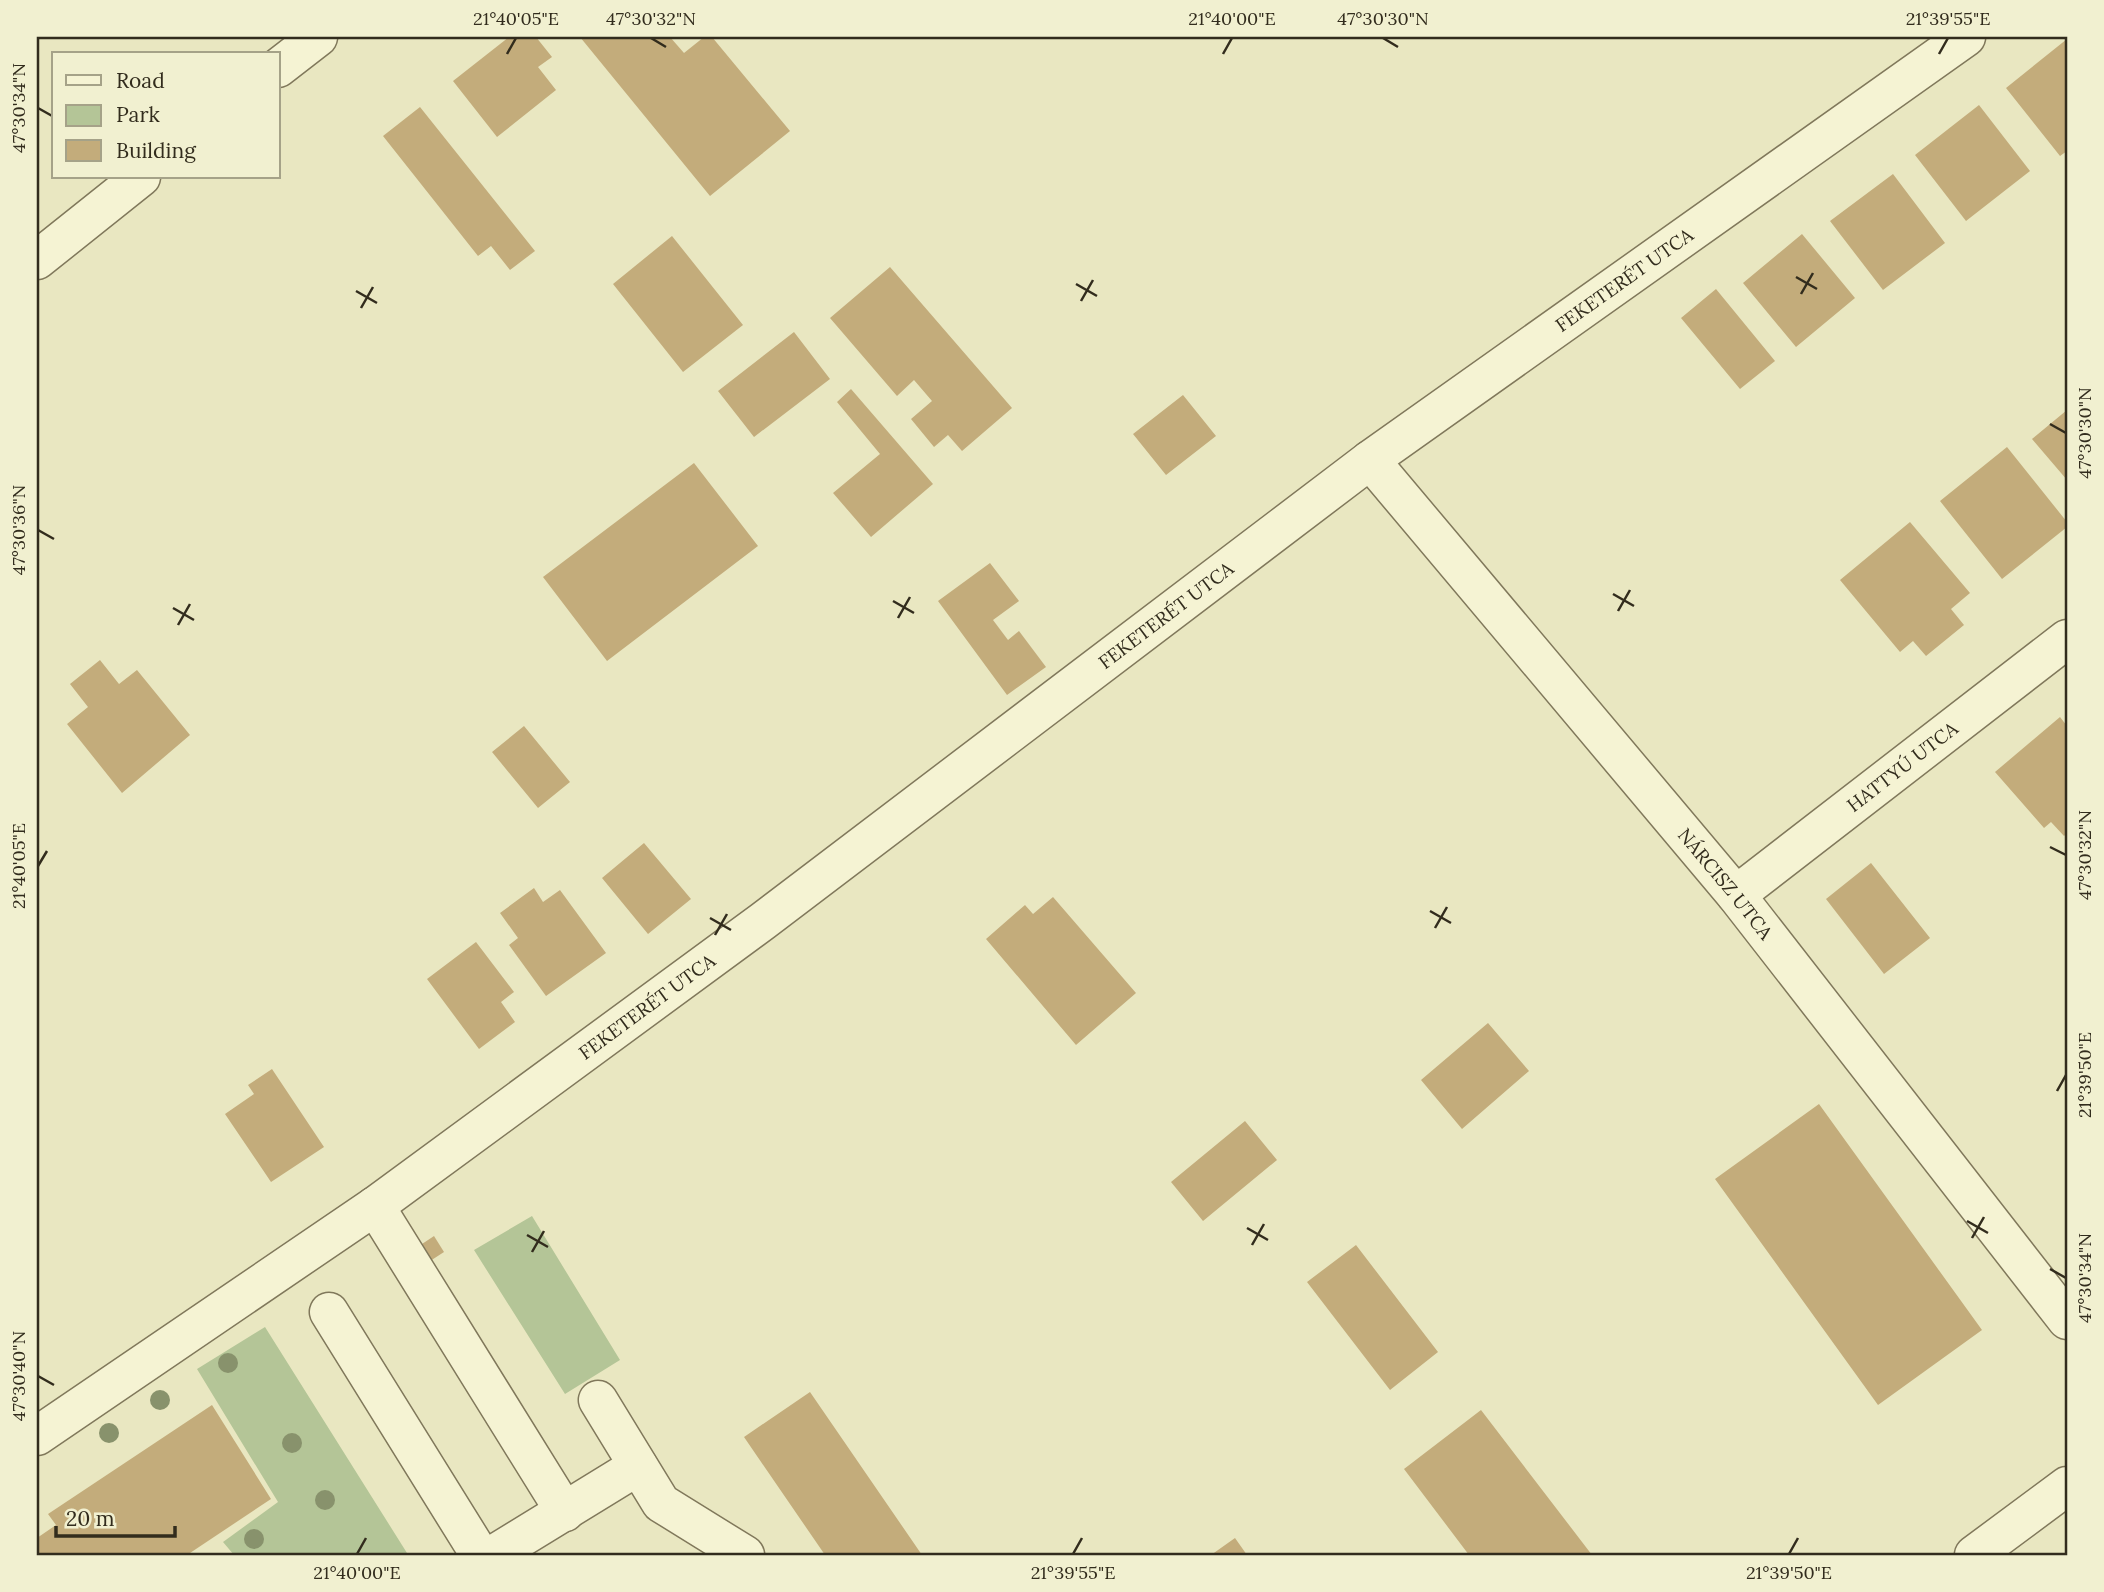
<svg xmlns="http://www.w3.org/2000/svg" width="2104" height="1592" font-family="Lora,serif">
<rect width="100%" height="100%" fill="#e9e7c1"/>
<path fill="#b4c597" d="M 532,1216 L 620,1360 L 565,1394 L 474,1250 Z
M 265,1327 L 407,1553 L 406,1555 L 234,1555 L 223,1542 L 278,1502 L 197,1369 Z"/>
<path fill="#c3ac7b" d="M 509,37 L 536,37 L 552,57 L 538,67 L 556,90 L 497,137 L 453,81 Z
M 580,37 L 670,37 L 684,53 L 704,37 L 712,37 L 790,131 L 710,196 Z
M 2067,39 L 2067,151 L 2060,156 L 2006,88 Z
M 1979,105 L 2030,171 L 1966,221 L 1915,155 Z
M 420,107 L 535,251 L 510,270 L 491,246 L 478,256 L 383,136 Z
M 1893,174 L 1945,243 L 1883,290 L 1830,221 Z
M 1802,234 L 1855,298 L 1796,347 L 1743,283 Z
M 672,236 L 743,325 L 683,372 L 613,284 Z
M 890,267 L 1012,408 L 962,451 L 948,435 L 934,447 L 911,419 L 932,401 L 914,380 L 897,396 L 830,318 Z
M 1716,289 L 1775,361 L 1740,389 L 1681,318 Z
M 794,332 L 830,379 L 754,437 L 718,391 Z
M 851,389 L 933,484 L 871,537 L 833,493 L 880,454 L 837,402 Z
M 1183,395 L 1216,436 L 1166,475 L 1133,434 Z
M 2067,410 L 2067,480 L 2032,439 Z
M 2007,447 L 2067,522 L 2067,527 L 2002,579 L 1940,501 Z
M 694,463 L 758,546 L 607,661 L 543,577 Z
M 1910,522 L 1970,593 L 1951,609 L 1964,625 L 1926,656 L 1913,641 L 1900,652 L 1840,580 Z
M 990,563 L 1019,601 L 993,620 L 1008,640 L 1019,631 L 1046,667 L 1007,695 L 938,601 Z
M 100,660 L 119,684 L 137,670 L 190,735 L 122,793 L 67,724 L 88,707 L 70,684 Z
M 2060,717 L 2067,726 L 2067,833 L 2064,836 L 2051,822 L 2044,828 L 1995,772 Z
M 524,726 L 570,782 L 538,808 L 492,752 Z
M 644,843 L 691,899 L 648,934 L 602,878 Z
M 1871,863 L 1930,938 L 1884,974 L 1826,899 Z
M 534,888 L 543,902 L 560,890 L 606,953 L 546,996 L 509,945 L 518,938 L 500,913 Z
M 1053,897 L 1136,993 L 1076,1045 L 986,939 L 1025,905 L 1033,914 Z
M 476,942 L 514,992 L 501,1002 L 515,1022 L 479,1049 L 427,979 Z
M 1488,1023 L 1529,1071 L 1462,1129 L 1421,1080 Z
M 272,1069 L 324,1147 L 271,1182 L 225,1114 L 254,1094 L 248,1085 Z
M 1819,1104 L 1982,1330 L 1878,1405 L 1715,1179 Z
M 1245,1121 L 1277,1160 L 1203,1221 L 1171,1182 Z
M 434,1236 L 444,1252 L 427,1263 L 416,1248 Z
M 1356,1245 L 1438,1352 L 1390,1390 L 1307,1282 Z
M 810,1392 L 922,1555 L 825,1555 L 744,1437 Z
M 212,1405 L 271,1499 L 187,1555 L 37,1555 L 37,1538 L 56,1525 L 48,1514 Z
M 1481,1410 L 1592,1555 L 1469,1555 L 1404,1469 Z
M 1235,1538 L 1247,1555 L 1211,1555 Z"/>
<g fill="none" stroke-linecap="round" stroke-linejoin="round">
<defs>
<g id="minor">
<path d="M 278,68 L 318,37"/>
<path d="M 37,260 L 141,177"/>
<path id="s1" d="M 1370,460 L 1736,895 L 2067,1320"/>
<path id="s2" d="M 1736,895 L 2067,639"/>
<path d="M 375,1206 L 565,1512"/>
<path d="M 329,1312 L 480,1555"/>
<path d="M 598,1400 L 661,1503 L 745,1555"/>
<path id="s3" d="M 37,1436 L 375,1206 L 763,921 L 1370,460 L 1966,37"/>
<path d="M 493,1555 L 638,1466"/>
<path d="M 1974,1555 L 2067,1486"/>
</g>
</defs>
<use href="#minor" stroke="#80785b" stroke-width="41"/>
<use href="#minor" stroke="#f5f3d3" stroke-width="38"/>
</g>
<g fill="#88926c">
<circle cx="228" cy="1363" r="10"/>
<circle cx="160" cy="1400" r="10"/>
<circle cx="109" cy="1433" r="10"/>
<circle cx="292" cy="1443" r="10"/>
<circle cx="325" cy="1500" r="10"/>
<circle cx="254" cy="1539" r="10"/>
</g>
<path fill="none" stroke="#322c1d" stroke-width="2.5" d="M 651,38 L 666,47M 1383,38 L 1398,47M 507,54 L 516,38M 1223,54 L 1232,38M 1939,54 L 1948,38M 38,108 L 54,117M 1796,277 L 1817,289M 1076,284 L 1097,296M 356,291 L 377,303M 1801,294 L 1813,273M 1081,301 L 1093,280M 361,308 L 373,287M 2050,424 L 2066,433M 38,530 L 54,539M 1613,594 L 1634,606M 893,601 L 914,613M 173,608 L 194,620M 1618,611 L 1630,590M 898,618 L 910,597M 178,625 L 190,604M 2050,847 L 2066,855M 38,866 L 47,851M 1430,911 L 1451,923M 710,918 L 731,930M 1435,928 L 1447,907M 715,935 L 727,914M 2057,1091 L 2066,1075M 1967,1221 L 1988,1233M 1247,1228 L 1268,1240M 527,1235 L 548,1247M 1972,1238 L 1984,1217M 1252,1245 L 1264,1224M 532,1252 L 544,1231M 2050,1269 L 2066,1278M 38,1376 L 54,1385M 357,1554 L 366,1538M 1073,1554 L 1082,1538M 1789,1554 L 1798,1538"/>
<g text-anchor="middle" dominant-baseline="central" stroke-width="7" stroke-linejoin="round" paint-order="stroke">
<g font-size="19" fill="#322c1d" stroke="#f1f0d0">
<text stroke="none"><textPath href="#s3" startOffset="1964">FEKETERÉT UTCA</textPath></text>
<text stroke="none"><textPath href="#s3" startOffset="1396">FEKETERÉT UTCA</textPath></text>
<text stroke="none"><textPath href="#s2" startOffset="210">HATTYÚ UTCA</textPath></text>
<text stroke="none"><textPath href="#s1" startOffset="553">NÁRCISZ UTCA</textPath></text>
<text stroke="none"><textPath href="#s3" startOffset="746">FEKETERÉT UTCA</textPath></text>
</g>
</g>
<rect width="2104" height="1592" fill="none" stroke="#f1f0d0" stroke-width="77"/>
<rect x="52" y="52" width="228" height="126" fill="#f1f0d0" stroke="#a5a288" stroke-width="2"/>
<rect x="66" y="75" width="35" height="10" fill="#f5f3d3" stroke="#a5a288" stroke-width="2"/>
<text x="116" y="88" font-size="21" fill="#322c1d">Road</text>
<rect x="66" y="105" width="35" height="21" fill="#b4c597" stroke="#a5a288" stroke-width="2"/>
<text x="116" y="122" font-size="21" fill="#322c1d">Park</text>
<rect x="66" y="140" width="35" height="21" fill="#c3ac7b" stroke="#a5a288" stroke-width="2"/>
<text x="116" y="158" font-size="21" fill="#322c1d">Building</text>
<path d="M56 1526v10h119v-10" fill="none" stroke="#322c1d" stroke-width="3.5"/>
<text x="66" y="1526" font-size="21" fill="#322c1d" stroke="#f1f0d0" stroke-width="5" paint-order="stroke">20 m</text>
<rect x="38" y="38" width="2028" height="1516" fill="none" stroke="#322c1d" stroke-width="2.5"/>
<g font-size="18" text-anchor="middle" fill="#322c1d">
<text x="516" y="25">21°40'05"E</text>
<text x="651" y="25">47°30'32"N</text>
<text x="1232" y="25">21°40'00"E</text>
<text x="1383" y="25">47°30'30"N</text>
<text x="1948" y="25">21°39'55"E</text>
<text transform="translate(19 108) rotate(-90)" y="6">47°30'34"N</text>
<text transform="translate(2085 433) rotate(-90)" y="6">47°30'30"N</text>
<text transform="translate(19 530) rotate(-90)" y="6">47°30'36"N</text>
<text transform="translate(2085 855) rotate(-90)" y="6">47°30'32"N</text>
<text transform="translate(19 866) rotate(-90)" y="6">21°40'05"E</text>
<text transform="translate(2085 1075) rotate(-90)" y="6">21°39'50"E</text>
<text transform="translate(2085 1278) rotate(-90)" y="6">47°30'34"N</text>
<text transform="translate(19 1376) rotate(-90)" y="6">47°30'40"N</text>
<text x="357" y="1579">21°40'00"E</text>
<text x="1073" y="1579">21°39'55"E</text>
<text x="1789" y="1579">21°39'50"E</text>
</g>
</svg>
